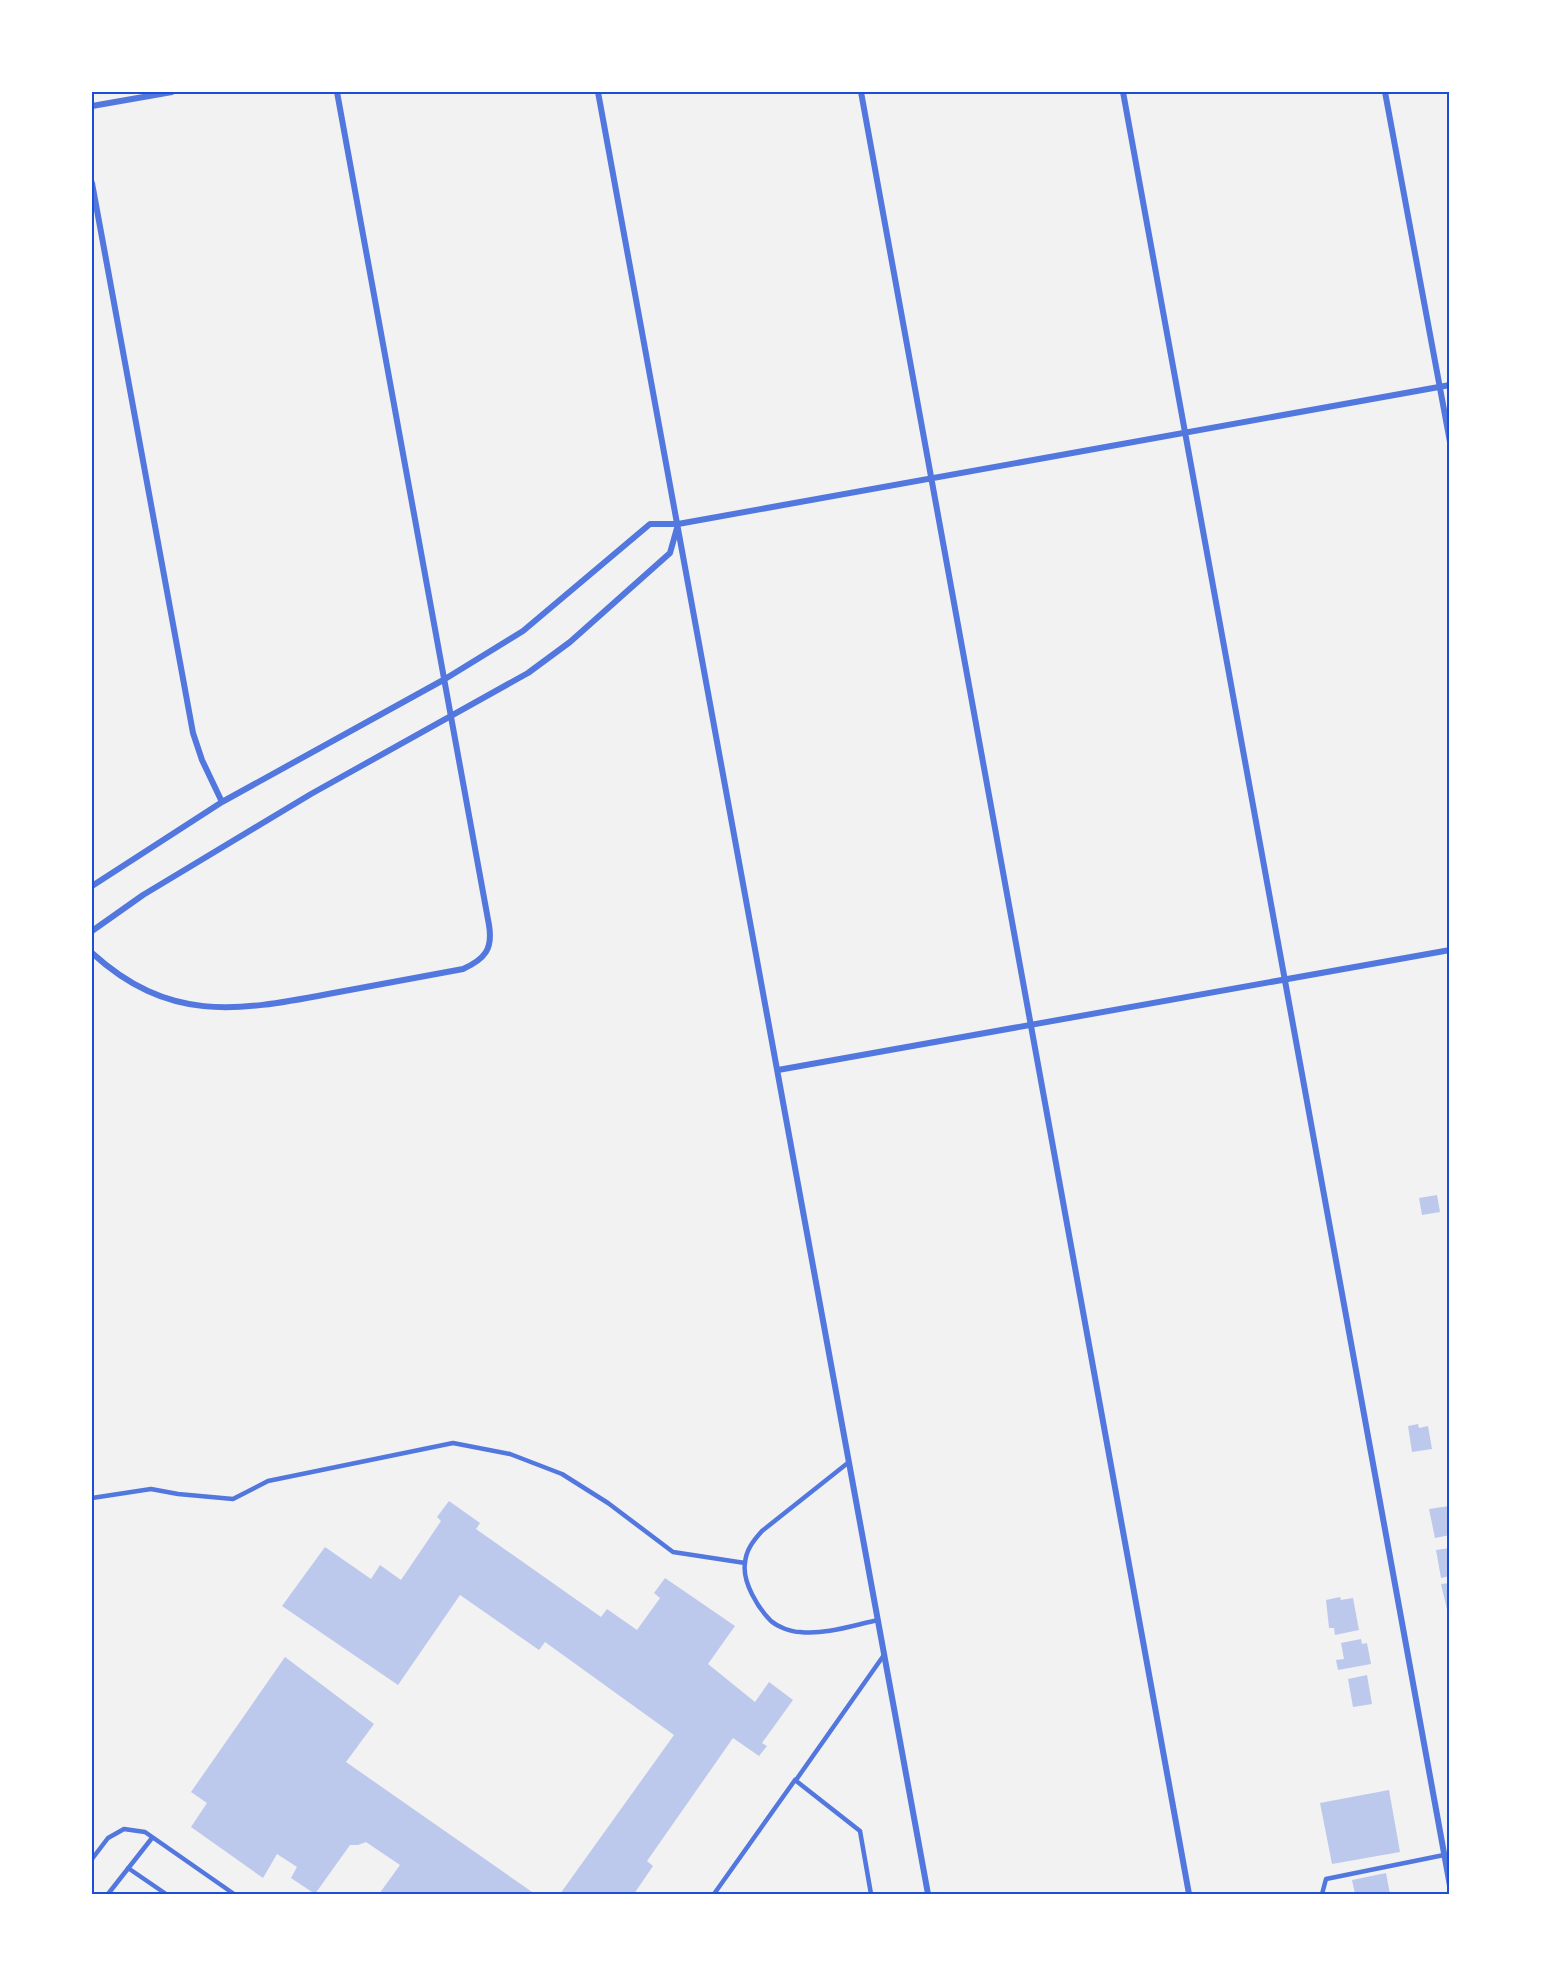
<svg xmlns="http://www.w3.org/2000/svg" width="1541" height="1986" font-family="'Fira Sans Condensed',sans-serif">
<rect width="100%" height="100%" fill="#f2f2f2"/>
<path fill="#bdc9ec" d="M 1437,1195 L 1440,1212 L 1422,1215 L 1419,1198 Z
M 1418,1424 L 1419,1428 L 1428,1426 L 1432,1449 L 1412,1452 L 1408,1426 Z
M 449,1501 L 480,1523 L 476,1529 L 601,1617 L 607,1609 L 637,1630 L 660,1598 L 654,1593 L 665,1578 L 735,1626 L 708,1664 L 755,1702 L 769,1682 L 793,1700 L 762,1743 L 767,1746 L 759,1756 L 733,1738 L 647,1861 L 653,1866 L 634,1894 L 560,1894 L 674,1735 L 545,1642 L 539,1650 L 460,1595 L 398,1685 L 282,1606 L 325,1547 L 371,1579 L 380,1565 L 401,1580 L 441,1521 L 437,1517 Z
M 1449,1506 L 1450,1535 L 1435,1538 L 1429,1509 Z
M 1450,1548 L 1450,1576 L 1441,1578 L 1436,1550 Z
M 1450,1583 L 1450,1617 L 1449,1618 L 1441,1584 Z
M 1340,1597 L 1341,1600 L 1353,1598 L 1359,1630 L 1335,1635 L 1334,1628 L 1329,1628 L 1326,1600 Z
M 1361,1639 L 1362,1644 L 1367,1643 L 1371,1664 L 1338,1670 L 1336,1660 L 1344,1659 L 1341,1643 Z
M 285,1657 L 374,1724 L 346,1762 L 535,1894 L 379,1894 L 400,1865 L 366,1842 L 358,1845 L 350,1845 L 315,1894 L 291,1878 L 297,1867 L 277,1854 L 263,1878 L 191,1827 L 207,1803 L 191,1792 Z
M 1367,1675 L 1372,1704 L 1353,1707 L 1348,1679 Z
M 1389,1790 L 1400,1852 L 1332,1864 L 1320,1803 Z
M 1386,1873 L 1390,1894 L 1355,1894 L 1352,1880 Z"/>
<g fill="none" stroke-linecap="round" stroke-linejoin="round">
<path stroke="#5277de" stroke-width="4.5" d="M 849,1462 L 762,1531 C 753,1541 746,1550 745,1563 C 742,1582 758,1608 771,1621 C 778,1627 791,1632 800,1632 C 825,1635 854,1625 878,1620
M 92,1498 L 151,1489 L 178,1494 L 233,1499 L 268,1481 L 453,1443 L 510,1454 L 562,1474 L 608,1503 L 673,1552 L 745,1563
M 796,1780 L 884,1655
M 92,1859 L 108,1838 L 124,1829 L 145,1832 L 234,1894
M 128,1868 L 166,1894
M 108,1894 L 152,1838
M 714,1894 L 795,1780 L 860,1831 L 871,1894
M 1322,1894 L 1326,1879 L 1444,1855"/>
<path stroke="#5277de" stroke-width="6" d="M 598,92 L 928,1894
M 861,92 L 1189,1894
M 1123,92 L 1450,1886
M 1385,92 L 1450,442
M 92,106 L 172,92
M 92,183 L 193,733 L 202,760 L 222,802
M 92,886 L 222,802 L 445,679 L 523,631 L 650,524 L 678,524 L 1450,385
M 92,931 L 143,895 L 311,794 L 528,673 L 570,642 L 670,553 L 677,528
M 92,953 C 168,1022 235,1012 328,994 C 373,986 418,977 463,969 C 485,959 493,949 489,925 L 337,92
M 778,1070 L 1450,950"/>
</g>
<rect width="1541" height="1986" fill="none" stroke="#ffffff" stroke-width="186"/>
<rect x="93" y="93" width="1355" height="1800" fill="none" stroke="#1d4ed8" stroke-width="2"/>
</svg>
